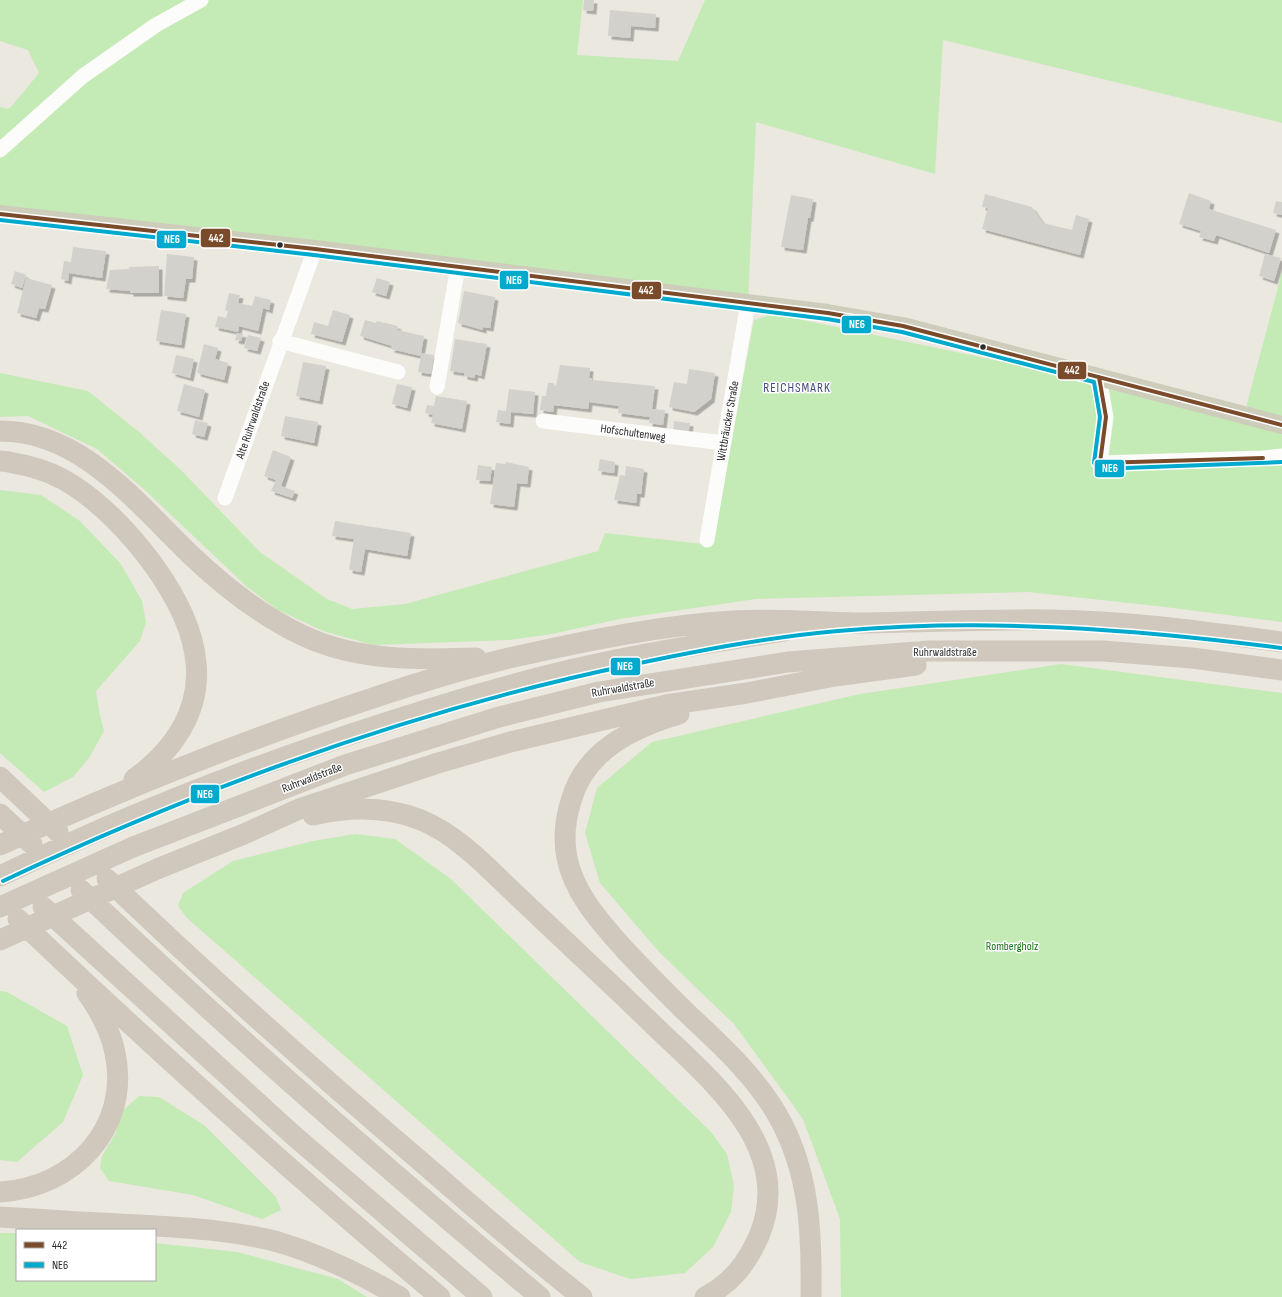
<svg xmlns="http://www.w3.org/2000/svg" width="1282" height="1297" font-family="'Sofia Sans Condensed',sans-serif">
<defs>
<filter id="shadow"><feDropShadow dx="3.5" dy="3.5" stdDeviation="0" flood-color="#0004"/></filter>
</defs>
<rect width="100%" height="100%" fill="#ebe8e0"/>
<path fill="#c4eab6" d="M 0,0 L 583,0 L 577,55 L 678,61 L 705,0 L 1282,0 L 1282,123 L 943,40 L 935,174 L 756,122 L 748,303 L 0,214 L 0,107 L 7,109 L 11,107 L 39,73 L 28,50 L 0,41 Z
M 1282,272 L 1282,425 L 1244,415 Z
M 774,314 L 1051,372 L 1282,433 L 1282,622 L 1165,607 L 1028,592 L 756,599 L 619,619 L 552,634 L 509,640 L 373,645 L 323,631 L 278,610 L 246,586 L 146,491 L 97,449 L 28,416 L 0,417 L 0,373 L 88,391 L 139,432 L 181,470 L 260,552 L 327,599 L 352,609 L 405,604 L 598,551 L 605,533 L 712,545 L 754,320 Z
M 0,490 L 41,495 L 80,521 L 121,564 L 142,601 L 146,622 L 140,641 L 96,691 L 99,711 L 104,731 L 89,758 L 73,777 L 44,792 L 0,753 Z
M 1061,664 L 1282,693 L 1282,1297 L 841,1297 L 840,1219 L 803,1119 L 734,1024 L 660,953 L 600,883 L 585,833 L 597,788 L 652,742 L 860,694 Z
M 355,834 L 395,839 L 451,879 L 711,1132 L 727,1154 L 734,1186 L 731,1212 L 713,1247 L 685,1273 L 630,1279 L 580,1262 L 187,918 L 178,906 L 183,893 L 233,861 L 313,841 Z
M 0,991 L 7,992 L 67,1026 L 83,1075 L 63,1122 L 17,1162 L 0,1160 Z
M 139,1096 L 159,1097 L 204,1125 L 276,1197 L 281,1210 L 262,1219 L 193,1195 L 109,1181 L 100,1168 L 102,1156 L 116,1133 L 120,1113 Z
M 0,1233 L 17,1233 L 17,1280 L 155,1280 L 155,1243 L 237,1252 L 338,1279 L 367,1297 L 0,1297 Z"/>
<path fill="#d3d1cc" filter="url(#shadow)" d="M 584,0 L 594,0 L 593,11 L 583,10 Z
M 610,10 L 656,14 L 655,28 L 631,26 L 630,38 L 608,36 Z
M 1189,193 L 1211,201 L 1209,209 L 1276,230 L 1269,253 L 1216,235 L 1214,241 L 1199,237 L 1201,231 L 1179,224 Z
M 985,194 L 1032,207 L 1043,223 L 1072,230 L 1076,215 L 1089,219 L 1080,255 L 982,229 L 988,208 L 982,207 Z
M 791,195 L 813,199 L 810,218 L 808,218 L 803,250 L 781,247 Z
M 1276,201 L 1282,202 L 1282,215 L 1273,213 Z
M 73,247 L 106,251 L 102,278 L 69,273 L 68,281 L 61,279 L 64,261 L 71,262 Z
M 167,254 L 194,257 L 192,279 L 186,279 L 183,298 L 164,296 Z
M 1265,254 L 1281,258 L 1274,281 L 1259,276 Z
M 159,266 L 159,293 L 130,293 L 130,291 L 106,289 L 110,270 L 129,269 L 130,283 L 129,267 Z
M 15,271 L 26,275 L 22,288 L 11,284 Z
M 26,278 L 52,285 L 45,309 L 39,308 L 36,318 L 17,313 Z
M 377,278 L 390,282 L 386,296 L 372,292 Z
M 464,291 L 495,297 L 490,328 L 483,327 L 483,330 L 458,323 Z
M 229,293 L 240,295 L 238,303 L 252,306 L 255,296 L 271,300 L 269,310 L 263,308 L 258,331 L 239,326 L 238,332 L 215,327 L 218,316 L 226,318 L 228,311 L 225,310 Z
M 161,310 L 186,314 L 181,345 L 156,341 Z
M 333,310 L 350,315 L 342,342 L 311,334 L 314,322 L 328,326 Z
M 365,320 L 376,323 L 377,321 L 398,326 L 397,330 L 424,336 L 421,353 L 434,355 L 431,374 L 418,372 L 421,356 L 391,349 L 392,346 L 360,336 Z
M 237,333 L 243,334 L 241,341 L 235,340 Z
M 248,335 L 261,338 L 257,351 L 244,348 Z
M 455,339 L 487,344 L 481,376 L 475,374 L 474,378 L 464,376 L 464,373 L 450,371 Z
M 204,344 L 218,348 L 215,359 L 228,363 L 224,380 L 197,373 Z
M 176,355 L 194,359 L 190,378 L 172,373 Z
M 303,362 L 326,366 L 319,401 L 296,396 Z
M 560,365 L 590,368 L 589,378 L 592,378 L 592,380 L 655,386 L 652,409 L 665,410 L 663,425 L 649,423 L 650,417 L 618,413 L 619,406 L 589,402 L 588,409 L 554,405 L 553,412 L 540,410 L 542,396 L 546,396 L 548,383 L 553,383 L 556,386 Z
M 689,369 L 715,373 L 711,399 L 694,412 L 669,407 L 674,382 L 687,384 Z
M 184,384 L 205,390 L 199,417 L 177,411 Z
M 397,384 L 412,387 L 407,408 L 392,404 Z
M 509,389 L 535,392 L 533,414 L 511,412 L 510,424 L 496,422 L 498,410 L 506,411 Z
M 436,396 L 467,401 L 462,429 L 431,423 L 433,415 L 425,413 L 427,405 L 434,406 Z
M 285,416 L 318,422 L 314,443 L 281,436 Z
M 195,420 L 208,423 L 204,437 L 192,434 Z
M 674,421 L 690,423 L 688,436 L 673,434 Z
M 273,450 L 291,457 L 281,486 L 295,491 L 292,498 L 271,491 L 276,480 L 264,476 Z
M 600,459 L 615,462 L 614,473 L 598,471 Z
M 506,462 L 529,467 L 527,484 L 517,483 L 514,507 L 490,504 L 496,463 L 505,464 Z
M 478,465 L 492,467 L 490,481 L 476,480 Z
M 626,466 L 644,469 L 641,494 L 637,494 L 636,503 L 614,500 L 620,475 L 625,476 Z
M 335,521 L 411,533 L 407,556 L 365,549 L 361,572 L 349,570 L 354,539 L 332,536 Z"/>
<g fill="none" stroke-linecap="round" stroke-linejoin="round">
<path stroke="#fcfcfa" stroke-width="15" d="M 0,150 L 83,76 L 156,25 L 201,0
M 280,341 L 398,372
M 1099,377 L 1106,417 L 1100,463 L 1263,458 L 1282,456
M 437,387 L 458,266
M 543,421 L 724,443
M 225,498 L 315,249
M 707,540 L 748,303"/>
<path stroke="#cecdbb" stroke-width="18" d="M 0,214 L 315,249 L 828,313 L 903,326 L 1282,425"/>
<path stroke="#d0c8bd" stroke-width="21" d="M 0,431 C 83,431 139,506 194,558 C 227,589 263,617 304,636 C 357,661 419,660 476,658
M 0,461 C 8,461 16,464 24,465 C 41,469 58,475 74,486 C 125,519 191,600 196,663 C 201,712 172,752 134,779
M 679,714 C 633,728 585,750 571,801 C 565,820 563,838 567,858 C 574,894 602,924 625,950 C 646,972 667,994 689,1015 C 722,1046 756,1077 778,1116 C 810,1172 812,1234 811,1297
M 0,777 L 58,832
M 0,814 L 32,844
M 313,815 C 348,807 386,806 421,820 C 455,834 482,862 508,887 C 533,911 558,934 583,958 C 611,984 638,1010 666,1037 C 720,1088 794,1153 759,1236 C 747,1263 732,1283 705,1297
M 0,845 C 121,790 244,740 370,699 C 420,682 471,666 523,655 C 590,640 664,625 733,621 C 777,618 821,623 865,623 C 927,622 989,619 1051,620 C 1128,621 1206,632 1282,642
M 0,876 C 36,859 72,842 109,826 C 199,787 292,753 385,723 C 453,701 522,680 592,665 C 655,651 719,641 784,631
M 107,879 C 210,978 317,1073 426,1166 C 477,1210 528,1255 582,1297
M 81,890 C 229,1031 383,1166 540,1297
M 0,907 L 133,847 L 345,765 L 499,717 L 599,692 L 788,662 L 929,651 L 1103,651 L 1192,658 L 1282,670
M 43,907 L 293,1135 L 482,1297
M 18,919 C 155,1049 295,1176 440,1297
M 0,940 L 157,869 L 244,834 L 299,809 L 438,763 L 510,742 L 666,705 L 747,693 L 835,676 L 916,665
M 0,1192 C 73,1188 131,1128 115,1053 C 111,1032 99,1010 87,993
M 0,1217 C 47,1220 93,1223 140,1225 C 186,1228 233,1230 278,1242 C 322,1255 361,1274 400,1297"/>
<defs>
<path id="bus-1" d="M 0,214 L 315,249 L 828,313 L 903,326 L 1282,425
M 1099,377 L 1106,417 L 1100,463 L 1263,458"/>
<path id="bus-2" d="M 0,220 L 314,255 L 827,319 L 902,332 L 1094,382 L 1100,417 L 1094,463 L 1098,469 L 1282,462
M 3,881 C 205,786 415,709 635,664 C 702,650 769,637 838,631 C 986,618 1134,629 1281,648"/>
</defs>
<use href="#bus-1" stroke="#fff" stroke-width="7"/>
<use href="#bus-2" stroke="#fff" stroke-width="7"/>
<use href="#bus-1" stroke="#7a4b2a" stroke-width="4"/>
<use href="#bus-2" stroke="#00a9ce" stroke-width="4"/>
</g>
<g fill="#2b2b2b" stroke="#fff" stroke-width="1.5">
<circle cx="280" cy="245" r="3.5"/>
<circle cx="983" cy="347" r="3.5"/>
</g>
<g text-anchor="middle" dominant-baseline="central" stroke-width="3" stroke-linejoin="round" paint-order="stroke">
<g font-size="12" fill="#2b2b2b" stroke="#fff">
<text transform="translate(253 420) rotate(-71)">Alte Ruhrwaldstraße</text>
<text transform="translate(728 421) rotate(-80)">Wittbräucker Straße</text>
<text transform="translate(633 433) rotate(8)">Hofschultenweg</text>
<text x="945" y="652">Ruhrwaldstraße</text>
<text transform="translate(623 688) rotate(-10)">Ruhrwaldstraße</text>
<text transform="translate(312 778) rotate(-21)">Ruhrwaldstraße</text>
</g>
<g font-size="12" fill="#187112" stroke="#fff">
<text x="1012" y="946">Rombergholz</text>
</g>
<g font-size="13" letter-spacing="1" fill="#464881" stroke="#fff">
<text x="797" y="388">REICHSMARK</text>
</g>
</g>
<g stroke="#fff" stroke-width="1.5">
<rect x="200" y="228" width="31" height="20" rx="4" fill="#7a4b2a"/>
<rect x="156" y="230" width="31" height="19" rx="4" fill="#00a9ce"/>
<rect x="499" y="270" width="30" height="20" rx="4" fill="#00a9ce"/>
<rect x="631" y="281" width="31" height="19" rx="4" fill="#7a4b2a"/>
<rect x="841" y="315" width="31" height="19" rx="4" fill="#00a9ce"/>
<rect x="1057" y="361" width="30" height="19" rx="4" fill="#7a4b2a"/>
<rect x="1094" y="459" width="31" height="19" rx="4" fill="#00a9ce"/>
<rect x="610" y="657" width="31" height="19" rx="4" fill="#00a9ce"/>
<rect x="190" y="784" width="30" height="20" rx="4" fill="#00a9ce"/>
</g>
<g font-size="11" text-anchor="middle" font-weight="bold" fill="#fff">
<text x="216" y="242">442</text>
<text x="172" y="243">NE6</text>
<text x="514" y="284">NE6</text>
<text x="646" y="294">442</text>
<text x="857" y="328">NE6</text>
<text x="1072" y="374">442</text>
<text x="1110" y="472">NE6</text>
<text x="625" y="670">NE6</text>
<text x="205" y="798">NE6</text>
</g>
<rect x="16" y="1229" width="140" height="52" fill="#ffffff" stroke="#aaaaaa"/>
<rect x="24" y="1242" width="20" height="6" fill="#7a4b2a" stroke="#aaaaaa"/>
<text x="52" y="1249" font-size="12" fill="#2b2b2b">442</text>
<rect x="24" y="1262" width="20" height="6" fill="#00a9ce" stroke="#aaaaaa"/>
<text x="52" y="1269" font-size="12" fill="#2b2b2b">NE6</text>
</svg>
